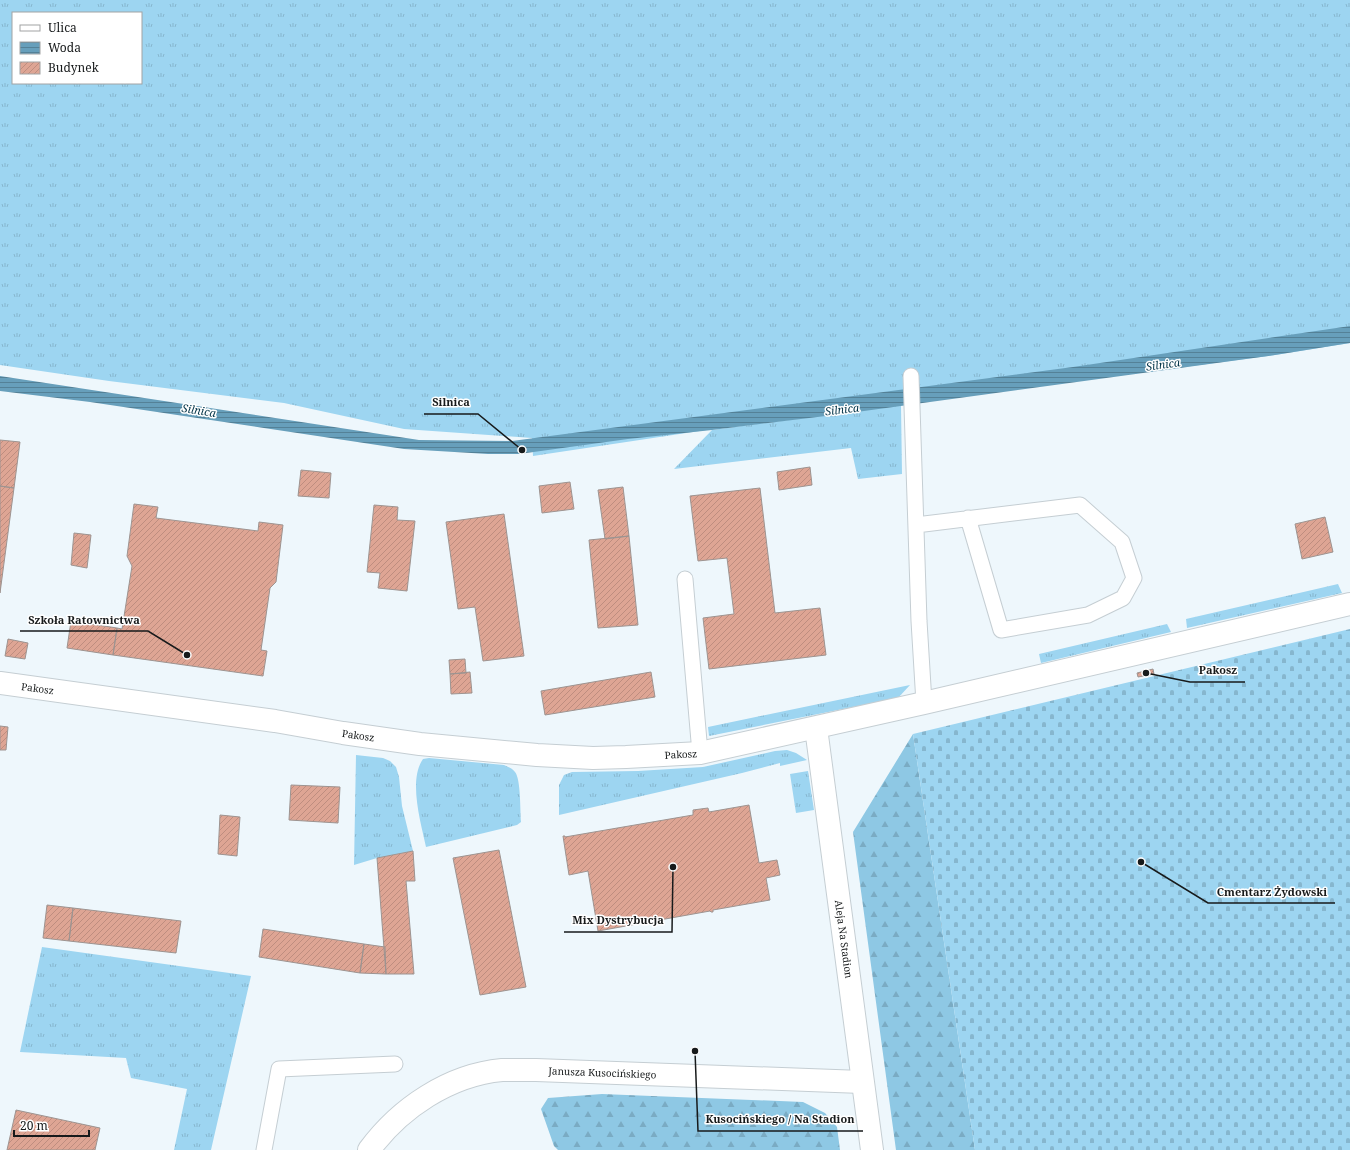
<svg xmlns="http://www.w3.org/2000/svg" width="1350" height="1150" font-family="'Noto Serif',serif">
<defs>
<pattern id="grass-tufts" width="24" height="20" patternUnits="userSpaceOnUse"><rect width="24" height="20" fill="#9dd5f1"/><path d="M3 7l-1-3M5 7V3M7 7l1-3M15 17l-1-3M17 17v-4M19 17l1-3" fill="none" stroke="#86b6ce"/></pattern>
<pattern id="forest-firs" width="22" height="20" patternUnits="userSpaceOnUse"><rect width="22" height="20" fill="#8ec8e4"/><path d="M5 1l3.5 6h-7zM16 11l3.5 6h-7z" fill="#7aabc3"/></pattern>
<pattern id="cemetery-stones" width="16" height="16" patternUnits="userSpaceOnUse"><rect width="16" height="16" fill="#9dd5f1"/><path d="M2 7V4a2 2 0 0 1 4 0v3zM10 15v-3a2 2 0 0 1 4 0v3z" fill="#86b6ce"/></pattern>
<pattern id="water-rules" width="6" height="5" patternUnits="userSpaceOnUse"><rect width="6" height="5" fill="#679fbb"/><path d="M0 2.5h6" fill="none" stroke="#548197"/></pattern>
<pattern id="building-hatch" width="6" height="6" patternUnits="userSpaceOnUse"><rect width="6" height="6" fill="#dea594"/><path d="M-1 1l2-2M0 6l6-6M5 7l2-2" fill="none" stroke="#be8d7f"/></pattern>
</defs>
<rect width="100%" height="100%" fill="#eef7fc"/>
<path fill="url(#grass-tufts)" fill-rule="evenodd" d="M 0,0 L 1350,0 L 1350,343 L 1275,355 L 713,429 L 533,456 L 532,438 L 404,429 L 284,403 L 109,381 L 0,365 ZM 13,13 L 141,13 L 141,83 L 13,83 Z
M 901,405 L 902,474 L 858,479 L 851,448 L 674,469 L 712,430 Z
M 1338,584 L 1342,593 L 1187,628 L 1186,619 Z
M 1167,624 L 1171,632 L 1041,663 L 1039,654 Z
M 910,685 L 898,698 L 709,736 L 708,727 Z
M 787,750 L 796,753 L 807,760 L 780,766 L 780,763 L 742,773 L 559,815 L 559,785 L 564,775 L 572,772 L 638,771 L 703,767 L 775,751 Z
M 356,755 L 383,758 L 390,761 L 396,767 L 399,777 L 402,806 L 413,851 L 377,858 L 354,865 Z
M 429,758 L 504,765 C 508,767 512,768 515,772 C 521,779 520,811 521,822 L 517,825 L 426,847 C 421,823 408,780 423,759 Z
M 808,771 L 814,810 L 796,813 L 790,774 Z
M 42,947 L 251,976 L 211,1150 L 174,1150 L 187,1089 L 131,1078 L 126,1058 L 20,1052 Z"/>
<path fill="url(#forest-firs)" d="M 913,734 L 975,1150 L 896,1150 L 853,832 Z
M 602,1094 L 803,1102 L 825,1113 L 837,1127 L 840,1150 L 558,1150 L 554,1146 L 541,1109 L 548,1098 Z"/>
<path fill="url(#cemetery-stones)" d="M 1350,629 L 1350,1150 L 975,1150 L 913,734 Z"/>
<path fill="url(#water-rules)" d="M 1350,326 L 1350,343 L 1275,355 L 842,414 L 712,430 L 628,439 L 519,454 L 488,454 L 404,449 L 90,402 L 0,391 L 0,376 L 419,440 L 512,441 L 1073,367 Z"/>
<path fill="url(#building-hatch)" stroke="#9d9491" d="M 0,440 L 20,442 L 14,488 L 0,486 Z
M 810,467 L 812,485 L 779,490 L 777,472 Z
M 301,470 L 331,473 L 329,498 L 298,496 Z
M 570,482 L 574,509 L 542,513 L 539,486 Z
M 0,486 L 14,488 L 0,593 Z
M 623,487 L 629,536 L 605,539 L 598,490 Z
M 760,488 L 775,613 L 820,608 L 826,655 L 709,669 L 703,618 L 734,614 L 727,558 L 698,561 L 690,496 Z
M 134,504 L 158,507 L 156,518 L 258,531 L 259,522 L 283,525 L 276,582 L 270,588 L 261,650 L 267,651 L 263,676 L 113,655 L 117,628 L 122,629 L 132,566 L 127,556 Z
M 374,505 L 398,507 L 397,520 L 415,521 L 407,591 L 378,588 L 380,573 L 367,572 Z
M 504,514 L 524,656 L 483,661 L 475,607 L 458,609 L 446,522 Z
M 1325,517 L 1333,552 L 1302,559 L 1295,524 Z
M 74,533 L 91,535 L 87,568 L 71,565 Z
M 629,536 L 638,625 L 598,628 L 589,540 Z
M 71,621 L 117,628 L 113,655 L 67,648 Z
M 8,639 L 28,643 L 25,659 L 5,656 Z
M 465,659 L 466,673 L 450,674 L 449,660 Z
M 1153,669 L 1154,674 L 1138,677 L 1137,673 Z
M 470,672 L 472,693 L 451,694 L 450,674 Z
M 651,672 L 655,697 L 545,715 L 541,691 Z
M 0,726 L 8,727 L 6,750 L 0,750 Z
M 291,785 L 340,787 L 338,823 L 289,820 Z
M 749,805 L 759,863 L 777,860 L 780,875 L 766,878 L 770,900 L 713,910 L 713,912 L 711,912 L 710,911 L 598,931 L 588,871 L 569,875 L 563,836 L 565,836 L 565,837 L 693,815 L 693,810 L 708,808 L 709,812 Z
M 220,815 L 240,817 L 237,856 L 218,854 Z
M 499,850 L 526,987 L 480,995 L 453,858 Z
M 413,851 L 415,881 L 406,881 L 414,974 L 386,974 L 377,858 Z
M 47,905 L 73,908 L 69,941 L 43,938 Z
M 73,908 L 181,921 L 176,953 L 69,941 Z
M 263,929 L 364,944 L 360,973 L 259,957 Z
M 364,944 L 385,947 L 386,974 L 360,973 Z
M 16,1110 L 100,1128 L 95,1150 L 7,1150 Z"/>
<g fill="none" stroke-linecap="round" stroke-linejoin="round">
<defs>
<path id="service" d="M 911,376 L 919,621 L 924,703
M 916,525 L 1080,505 L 1122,542 L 1134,578 L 1123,598 L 1088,615 L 1001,630 L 968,518
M 685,579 L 700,753
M 264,1150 L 279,1069 L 395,1064"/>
<g id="minor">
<path id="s1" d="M 0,683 L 275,721 L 343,733 L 420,744 L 537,755 L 593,758 L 626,757 L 700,753 L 924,703 L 1350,604"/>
<path id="s2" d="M 816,728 L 872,1150"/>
<path id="s3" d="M 369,1150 C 400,1108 449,1075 502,1070 C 513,1070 525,1070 536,1070 L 862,1082"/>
</g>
</defs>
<use href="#service" stroke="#c5ced3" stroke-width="17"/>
<use href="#minor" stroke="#c5ced3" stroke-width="24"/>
<use href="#service" stroke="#fff" stroke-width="15"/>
<use href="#minor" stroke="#fff" stroke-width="22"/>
</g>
<g text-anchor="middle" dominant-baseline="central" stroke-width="3" stroke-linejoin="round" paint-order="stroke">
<g font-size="10" fill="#171a1b" stroke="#fff">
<text stroke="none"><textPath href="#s1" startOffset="38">Pakosz</textPath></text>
<text stroke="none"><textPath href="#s1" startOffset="362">Pakosz</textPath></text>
<text stroke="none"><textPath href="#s1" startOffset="686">Pakosz</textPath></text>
<text stroke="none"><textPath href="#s2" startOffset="213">Aleja Na Stadion</textPath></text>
<text stroke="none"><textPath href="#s3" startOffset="260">Janusza Kusocińskiego</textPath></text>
</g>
<g font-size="11" font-style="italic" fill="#003246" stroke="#fff">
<text transform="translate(1163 364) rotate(-8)">Silnica</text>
<text transform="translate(842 409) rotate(-7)">Silnica</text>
<text transform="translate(199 410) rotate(9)">Silnica</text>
</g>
</g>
<path fill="none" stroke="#171a1b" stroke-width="1.5" d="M522 450L478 414H424M187 655L148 631H20M1146 673L1190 682H1245M1141 862L1208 903H1335M673 867L672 932H564M695 1051L698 1131H863"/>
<g fill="#171a1b" stroke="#fff" stroke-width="1.5">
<circle cx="522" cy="450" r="4"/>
<circle cx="187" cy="655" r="4"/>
<circle cx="1146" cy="673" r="4"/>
<circle cx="1141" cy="862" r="4"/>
<circle cx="673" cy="867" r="4"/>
<circle cx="695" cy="1051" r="4"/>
</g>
<g font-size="11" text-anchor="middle" font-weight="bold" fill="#171a1b" stroke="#fff" stroke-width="3" stroke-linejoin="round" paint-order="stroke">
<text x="451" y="406">Silnica</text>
<text x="84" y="624">Szkoła Ratownictwa</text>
<text x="1218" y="674">Pakosz</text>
<text x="1272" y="896">Cmentarz Żydowski</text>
<text x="618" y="924">Mix Dystrybucja</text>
<text x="780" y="1123">Kusocińskiego / Na Stadion</text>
</g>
<rect x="12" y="12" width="130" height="72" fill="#ffffff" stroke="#a2a3a4"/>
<rect x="20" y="25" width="20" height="6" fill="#ffffff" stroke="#a2a3a4"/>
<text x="48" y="32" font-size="12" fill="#171a1b">Ulica</text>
<rect x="20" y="42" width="20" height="12" fill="url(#water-rules)" stroke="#a2a3a4"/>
<text x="48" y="52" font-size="12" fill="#171a1b">Woda</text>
<rect x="20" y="62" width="20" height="12" fill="url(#building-hatch)" stroke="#a2a3a4"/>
<text x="48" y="72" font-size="12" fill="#171a1b">Budynek</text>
<path d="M14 1130v6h75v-6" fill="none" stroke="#171a1b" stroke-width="2"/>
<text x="20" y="1130" font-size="12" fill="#171a1b" stroke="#ffffff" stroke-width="3" paint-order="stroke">20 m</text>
</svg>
